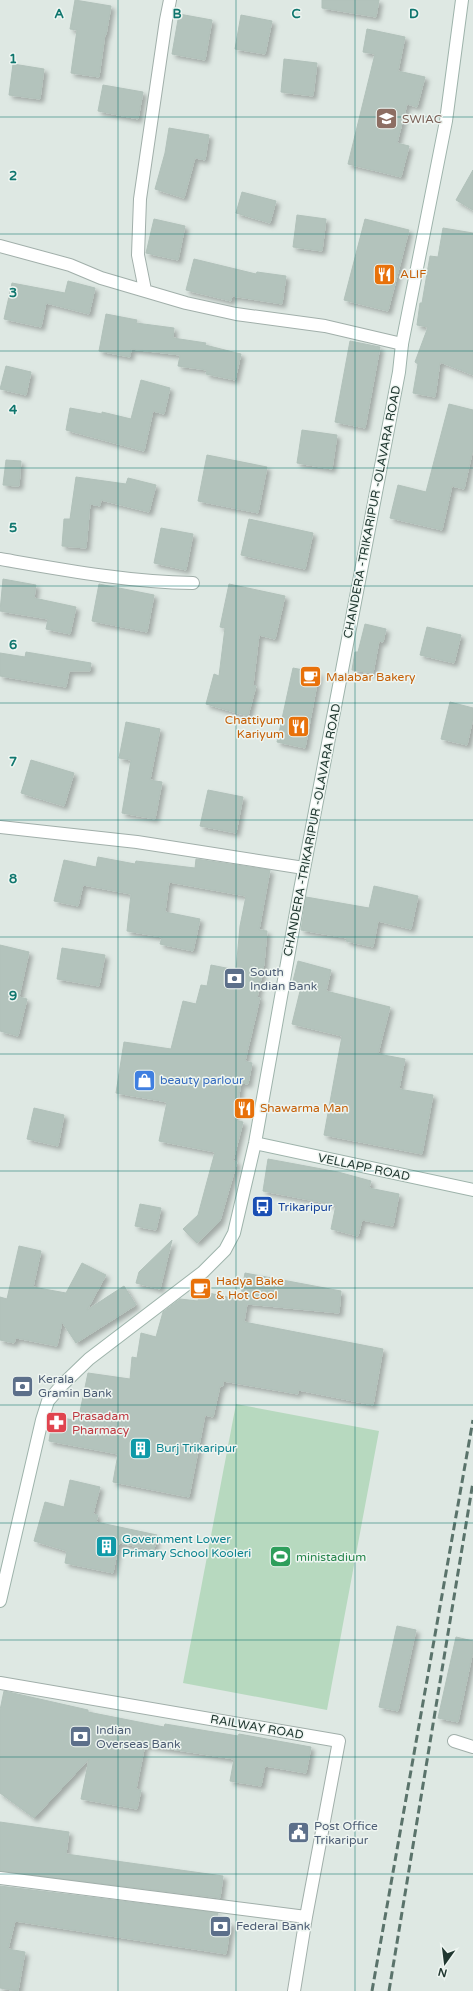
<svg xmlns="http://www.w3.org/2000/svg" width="473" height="1991" font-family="'Varela Round',sans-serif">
<defs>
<filter id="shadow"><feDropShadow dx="3.5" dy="3.5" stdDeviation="2" flood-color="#0004"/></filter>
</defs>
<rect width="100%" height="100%" fill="#dee8e3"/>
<path fill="#b7d9bf" d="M 236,1404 L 379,1431 L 327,1710 L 183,1683 Z"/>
<path fill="#b3c3bc" stroke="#b1c1ba" filter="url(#shadow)" d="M 75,0 L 111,6 L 106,35 L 105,34 L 99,77 L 71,73 L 77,30 L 70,29 Z
M 322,0 L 379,0 L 376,17 L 322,8 Z
M 179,14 L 212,20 L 205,60 L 172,54 Z
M 241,15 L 272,21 L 265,54 L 235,49 Z
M 367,29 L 405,37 L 398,71 L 425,77 L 417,107 L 407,104 L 397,143 L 409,146 L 401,177 L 348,164 L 375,54 L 363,52 Z
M 284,59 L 317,63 L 313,96 L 281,92 Z
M 13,64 L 44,69 L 40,99 L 9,95 Z
M 103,85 L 143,92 L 138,119 L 98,111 Z
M 169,128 L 209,135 L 205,160 L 195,158 L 184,198 L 155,189 L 165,153 Z
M 473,170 L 473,210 L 456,200 Z
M 242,192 L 276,201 L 270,223 L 236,213 Z
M 297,215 L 326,219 L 322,251 L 293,247 Z
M 154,219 L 185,226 L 178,260 L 146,253 Z
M 365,219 L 409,230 L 388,311 L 344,300 Z
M 443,228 L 473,233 L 473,375 L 440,362 L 435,397 L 413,393 L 418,364 L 415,362 L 428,327 L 417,325 L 420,303 L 422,303 L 430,256 L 438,257 Z
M 194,259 L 256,274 L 257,272 L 286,276 L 282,304 L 232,296 L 231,301 L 186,290 Z
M 68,281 L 95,288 L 89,314 L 46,303 L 41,327 L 4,319 L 12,283 L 65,293 Z
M 106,314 L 137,320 L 136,323 L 174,328 L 173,338 L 206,343 L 205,345 L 241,354 L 235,380 L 206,374 L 207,370 L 178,366 L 180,355 L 131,349 L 130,357 L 99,351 Z
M 350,341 L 380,347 L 365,428 L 335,422 Z
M 6,366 L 31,372 L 26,395 L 0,389 Z
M 141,380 L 170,388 L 164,414 L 153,411 L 144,451 L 66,430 L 70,408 L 102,414 L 102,412 L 131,419 Z
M 449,404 L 473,410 L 473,449 L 464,489 L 452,486 L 442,530 L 390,518 L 398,485 L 426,492 Z
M 302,430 L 337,435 L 332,469 L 297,463 Z
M 207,455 L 267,467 L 258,513 L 198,501 Z
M 6,460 L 21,461 L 19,486 L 3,485 Z
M 76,477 L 126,484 L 128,478 L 156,485 L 149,512 L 101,500 L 100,506 L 90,504 L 86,548 L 62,546 L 64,519 L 70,519 Z
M 249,519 L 313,533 L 305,569 L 241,555 Z
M 161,528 L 193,534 L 186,570 L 154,563 Z
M 3,579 L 36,585 L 34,598 L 76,607 L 70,634 L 46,629 L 48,619 L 0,611 Z
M 99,584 L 154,595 L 147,632 L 92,621 Z
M 229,584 L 285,596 L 275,639 L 259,635 L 253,685 L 256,686 L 248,716 L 206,704 L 214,674 L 219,676 L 225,628 L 220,627 Z
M 365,624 L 386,629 L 383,642 L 379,641 L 373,673 L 352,670 L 355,652 L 358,652 Z
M 427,627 L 461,635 L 454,663 L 420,655 Z
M 26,652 L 91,663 L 90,671 L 69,671 L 66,687 L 0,676 L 0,653 L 25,657 Z
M 293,668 L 319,673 L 305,748 L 277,742 Z
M 450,702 L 473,708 L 473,718 L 467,745 L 441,739 Z
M 126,722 L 160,729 L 150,780 L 162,782 L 155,819 L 122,813 L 131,760 L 119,758 Z
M 31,760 L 74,773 L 64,806 L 21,793 Z
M 208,790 L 243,797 L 236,833 L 200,826 Z
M 98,857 L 135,864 L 136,861 L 195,868 L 196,859 L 270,870 L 259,930 L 267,931 L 264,964 L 257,998 L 260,998 L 245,1061 L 252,1063 L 248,1084 L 241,1083 L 235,1120 L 243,1122 L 233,1161 L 237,1162 L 220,1221 L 197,1243 L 183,1229 L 198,1215 L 215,1152 L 159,1141 L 167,1102 L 116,1093 L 124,1042 L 171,1049 L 183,1001 L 196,1004 L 201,985 L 207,986 L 211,965 L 236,970 L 240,926 L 246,896 L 169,882 L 165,912 L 200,919 L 193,951 L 160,944 L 162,937 L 127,931 L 131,894 L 83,885 L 78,906 L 54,901 L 64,860 L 96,867 Z
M 374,886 L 418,896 L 411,929 L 378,921 L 373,947 L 346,941 L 347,938 L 301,930 L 306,897 L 369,908 Z
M 0,945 L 29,952 L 19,997 L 27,999 L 18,1036 L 0,1031 Z
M 62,948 L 105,955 L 99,986 L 57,979 Z
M 298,961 L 331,970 L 326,991 L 390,1007 L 378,1054 L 405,1059 L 399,1089 L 433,1095 L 422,1154 L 324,1135 L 342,1036 L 292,1024 L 302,983 L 293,981 Z
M 34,1108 L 64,1115 L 58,1146 L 27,1139 Z
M 268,1159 L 338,1172 L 371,1181 L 369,1188 L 399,1194 L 393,1226 L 362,1220 L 358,1236 L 331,1229 L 336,1205 L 263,1191 Z
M 140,1204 L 161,1208 L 156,1230 L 135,1226 Z
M 172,1240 L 160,1289 L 136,1283 L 139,1272 Z
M 19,1246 L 41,1251 L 33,1287 L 66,1293 L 82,1263 L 106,1275 L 87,1310 L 124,1286 L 136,1305 L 76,1343 L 62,1322 L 57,1346 L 16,1338 L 14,1343 L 0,1340 L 0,1297 L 7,1299 Z
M 245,1273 L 341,1291 L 339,1313 L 247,1304 L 244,1322 L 383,1349 L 373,1405 L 298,1390 L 298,1394 L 223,1381 L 223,1386 L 220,1386 L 213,1417 L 205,1415 L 189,1497 L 113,1482 L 118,1454 L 49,1441 L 53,1416 L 78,1421 L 88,1373 L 130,1379 L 132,1357 L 137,1358 L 141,1333 L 156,1337 L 163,1312 L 180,1299 L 198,1301 L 200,1291 L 240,1300 Z
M 70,1480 L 100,1487 L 93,1514 L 98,1515 L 96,1522 L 157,1535 L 154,1550 L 119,1543 L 113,1573 L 65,1563 L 67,1551 L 34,1541 L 45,1502 L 64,1507 Z
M 397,1626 L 416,1630 L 398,1711 L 379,1707 Z
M 456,1637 L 473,1641 L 473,1651 L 458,1722 L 438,1718 Z
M 4,1691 L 88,1710 L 88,1712 L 164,1727 L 165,1724 L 238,1736 L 239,1734 L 311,1747 L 306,1773 L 265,1766 L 261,1786 L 230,1781 L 234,1759 L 145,1745 L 136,1789 L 141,1790 L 137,1809 L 81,1799 L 89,1759 L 34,1818 L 0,1793 L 0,1710 Z
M 0,1822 L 69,1832 L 66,1854 L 223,1876 L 220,1898 L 0,1871 Z
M 0,1886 L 218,1913 L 217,1921 L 231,1923 L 226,1954 L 15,1921 L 8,1949 L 25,1952 L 18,1991 L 0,1988 Z"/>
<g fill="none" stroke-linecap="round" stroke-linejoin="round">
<defs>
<path id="minor" d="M 0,246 L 70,265 L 101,278 L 186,303 L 236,314 L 325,326 L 402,344
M 145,290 L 138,255 L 140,199 L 166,20 L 170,0
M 0,559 C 64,570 129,582 193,583
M 0,827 L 137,842 L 304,868
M 0,1683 L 339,1741 L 306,1917
M 454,1741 L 473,1747
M 0,1878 L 306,1917 L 294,1991"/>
<path id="secondary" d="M 255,1143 L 473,1190
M 0,1601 L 42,1420 L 48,1401 L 62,1385 L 89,1359 L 203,1272 L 225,1250 L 234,1233 L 255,1143 L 300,890 L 399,372 L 402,344 L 446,121 L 462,0"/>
</defs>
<use href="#minor" stroke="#a1afaa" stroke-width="14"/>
<use href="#secondary" stroke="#9eb3ab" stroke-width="14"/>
<use href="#minor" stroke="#fff" stroke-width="12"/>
<use href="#secondary" stroke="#fff" stroke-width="12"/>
<path stroke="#5a736b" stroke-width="3" stroke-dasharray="8 4" stroke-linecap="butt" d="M 372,1991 L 473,1420
M 389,1991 L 473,1482"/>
</g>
<path fill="none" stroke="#0f766e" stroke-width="1" stroke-opacity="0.55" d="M 118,0 L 118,1991M 236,0 L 236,1991M 355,0 L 355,1991M 0,117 L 473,117M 0,234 L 473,234M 0,351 L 473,351M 0,468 L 473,468M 0,586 L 473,586M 0,703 L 473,703M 0,820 L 473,820M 0,937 L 473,937M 0,1054 L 473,1054M 0,1171 L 473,1171M 0,1288 L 473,1288M 0,1405 L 473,1405M 0,1523 L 473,1523M 0,1640 L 473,1640M 0,1757 L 473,1757M 0,1874 L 473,1874"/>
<defs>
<symbol id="university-square" viewBox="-11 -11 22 22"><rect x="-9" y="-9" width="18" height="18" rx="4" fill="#8d6e63" stroke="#eef5f1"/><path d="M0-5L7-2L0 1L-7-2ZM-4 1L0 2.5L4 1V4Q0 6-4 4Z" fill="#fff"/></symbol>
<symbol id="restaurant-square" viewBox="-11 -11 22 22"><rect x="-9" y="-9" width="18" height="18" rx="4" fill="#e8710a" stroke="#eef5f1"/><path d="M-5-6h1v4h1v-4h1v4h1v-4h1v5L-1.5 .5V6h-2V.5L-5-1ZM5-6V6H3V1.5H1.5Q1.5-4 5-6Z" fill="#fff"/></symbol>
<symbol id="cafe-square" viewBox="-11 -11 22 22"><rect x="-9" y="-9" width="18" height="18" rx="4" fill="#e8710a" stroke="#eef5f1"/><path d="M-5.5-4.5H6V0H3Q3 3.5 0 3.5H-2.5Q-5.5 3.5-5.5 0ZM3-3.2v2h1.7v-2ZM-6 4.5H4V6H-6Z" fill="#fff"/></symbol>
<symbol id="bank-square" viewBox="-11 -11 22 22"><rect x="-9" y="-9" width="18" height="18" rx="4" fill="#5c6f8a" stroke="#eef5f1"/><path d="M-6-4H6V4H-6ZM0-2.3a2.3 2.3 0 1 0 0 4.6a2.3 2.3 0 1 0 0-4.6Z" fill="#fff"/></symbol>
<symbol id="shop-square" viewBox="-11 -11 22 22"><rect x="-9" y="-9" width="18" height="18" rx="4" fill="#3f7fe0" stroke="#eef5f1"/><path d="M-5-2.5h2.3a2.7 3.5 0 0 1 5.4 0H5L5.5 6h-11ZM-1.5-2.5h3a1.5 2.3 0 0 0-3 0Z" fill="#fff"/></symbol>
<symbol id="bus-square" viewBox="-11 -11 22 22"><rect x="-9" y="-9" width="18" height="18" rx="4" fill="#1a4fb4" stroke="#eef5f1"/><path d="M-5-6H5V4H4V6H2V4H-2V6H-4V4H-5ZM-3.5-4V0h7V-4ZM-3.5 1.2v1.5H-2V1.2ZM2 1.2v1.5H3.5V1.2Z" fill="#fff"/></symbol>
<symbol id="pharmacy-square" viewBox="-11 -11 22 22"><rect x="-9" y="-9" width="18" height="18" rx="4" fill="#e0444e" stroke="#eef5f1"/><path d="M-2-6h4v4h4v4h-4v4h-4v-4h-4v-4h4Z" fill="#fff"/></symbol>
<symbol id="building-square" viewBox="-11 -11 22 22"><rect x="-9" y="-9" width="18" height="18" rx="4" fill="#0f9aa8" stroke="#eef5f1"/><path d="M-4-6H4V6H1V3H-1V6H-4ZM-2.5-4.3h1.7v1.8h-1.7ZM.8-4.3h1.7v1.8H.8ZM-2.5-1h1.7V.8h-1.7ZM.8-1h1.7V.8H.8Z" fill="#fff"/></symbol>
<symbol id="stadium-square" viewBox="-11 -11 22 22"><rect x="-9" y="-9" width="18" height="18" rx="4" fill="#2e9e5b" stroke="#eef5f1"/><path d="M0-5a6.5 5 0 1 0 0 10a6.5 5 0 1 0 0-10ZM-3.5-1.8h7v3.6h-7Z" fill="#fff"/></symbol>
<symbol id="civic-square" viewBox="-11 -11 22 22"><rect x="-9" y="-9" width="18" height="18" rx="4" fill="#5c6f8a" stroke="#eef5f1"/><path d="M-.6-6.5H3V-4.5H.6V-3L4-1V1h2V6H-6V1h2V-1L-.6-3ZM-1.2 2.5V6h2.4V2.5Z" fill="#fff"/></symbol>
</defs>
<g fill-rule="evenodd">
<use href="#university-square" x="374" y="106" width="25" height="25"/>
<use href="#restaurant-square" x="372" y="262" width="25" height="25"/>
<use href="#cafe-square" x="298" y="664" width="25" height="25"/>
<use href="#restaurant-square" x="286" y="714" width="25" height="25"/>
<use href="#bank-square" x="222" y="966" width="25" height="25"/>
<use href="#shop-square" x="132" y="1068" width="25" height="25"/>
<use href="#restaurant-square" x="232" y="1096" width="25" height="25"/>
<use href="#bus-square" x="250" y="1194" width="25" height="25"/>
<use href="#cafe-square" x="188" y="1276" width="25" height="25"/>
<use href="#bank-square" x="10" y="1374" width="25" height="25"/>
<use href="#pharmacy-square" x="44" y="1410" width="25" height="25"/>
<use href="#building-square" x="128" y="1436" width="25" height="25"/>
<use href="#building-square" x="94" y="1534" width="25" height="25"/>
<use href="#stadium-square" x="268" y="1544" width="25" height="25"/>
<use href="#bank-square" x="68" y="1724" width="25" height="25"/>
<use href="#civic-square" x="286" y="1820" width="25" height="25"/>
<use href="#bank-square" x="208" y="1914" width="25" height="25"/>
</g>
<g text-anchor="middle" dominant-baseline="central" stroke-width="3" stroke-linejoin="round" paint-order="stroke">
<g font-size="12" fill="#785e54" stroke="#eef5f1" text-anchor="start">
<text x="402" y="119">SWIAC</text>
</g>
<g font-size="12" fill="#c56008" stroke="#eef5f1" text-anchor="start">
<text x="400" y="274">ALIF</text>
<text x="326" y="677">Malabar Bakery</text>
<text x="284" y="720" text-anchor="end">Chattiyum<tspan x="284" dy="14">Kariyum</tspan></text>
<text x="260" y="1108">Shawarma Man</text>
<text x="216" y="1281">Hadya Bake<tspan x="216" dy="14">&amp; Hot Cool</tspan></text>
</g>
<g font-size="12" fill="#203730" stroke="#eef5f1">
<text transform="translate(372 512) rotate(-79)">CHANDERA -TRIKARIPUR -OLAVARA ROAD</text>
<text transform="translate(312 830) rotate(-79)">CHANDERA -TRIKARIPUR -OLAVARA ROAD</text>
<text transform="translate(364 1167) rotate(12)">VELLAPP ROAD</text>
<text transform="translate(257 1727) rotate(10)">RAILWAY ROAD</text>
</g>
<g font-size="12" fill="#4e5e75" stroke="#eef5f1" text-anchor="start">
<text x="250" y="972">South<tspan x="250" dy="14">Indian Bank</tspan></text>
<text x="38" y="1379">Kerala<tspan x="38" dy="14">Gramin Bank</tspan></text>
<text x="96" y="1730">Indian<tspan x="96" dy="14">Overseas Bank</tspan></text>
<text x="314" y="1826">Post Office<tspan x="314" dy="14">Trikaripur</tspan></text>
<text x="236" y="1926">Federal Bank</text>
</g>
<g font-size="12" fill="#366cbe" stroke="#eef5f1" text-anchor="start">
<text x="160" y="1080">beauty parlour</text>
</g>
<g font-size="12" fill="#164399" stroke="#eef5f1" text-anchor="start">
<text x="278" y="1207">Trikaripur</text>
</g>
<g font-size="12" fill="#be3a42" stroke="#eef5f1" text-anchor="start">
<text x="72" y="1416">Prasadam<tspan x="72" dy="14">Pharmacy</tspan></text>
</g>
<g font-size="12" fill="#0d838f" stroke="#eef5f1" text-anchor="start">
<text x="156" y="1448">Burj Trikaripur</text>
<text x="122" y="1539">Government Lower<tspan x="122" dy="14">Primary School Kooleri</tspan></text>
</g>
<g font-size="12" fill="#27864d" stroke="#eef5f1" text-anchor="start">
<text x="296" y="1557">ministadium</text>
</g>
</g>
<g font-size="13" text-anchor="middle" font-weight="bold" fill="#0f766e" stroke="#eef5f1" stroke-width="3" stroke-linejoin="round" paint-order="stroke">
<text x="59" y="18">A</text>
<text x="177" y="18">B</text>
<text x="296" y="18">C</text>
<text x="414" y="18">D</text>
<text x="13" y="63">1</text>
<text x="13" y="180">2</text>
<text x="13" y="297">3</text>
<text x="13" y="414">4</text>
<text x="13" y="532">5</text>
<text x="13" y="649">6</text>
<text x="13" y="766">7</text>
<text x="13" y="883">8</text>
<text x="13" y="1000">9</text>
</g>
<g transform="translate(445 1963) rotate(194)" stroke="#eef5f1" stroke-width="3" paint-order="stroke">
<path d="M0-3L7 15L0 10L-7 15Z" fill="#203730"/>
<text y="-6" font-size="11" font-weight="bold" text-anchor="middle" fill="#203730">N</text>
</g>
</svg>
